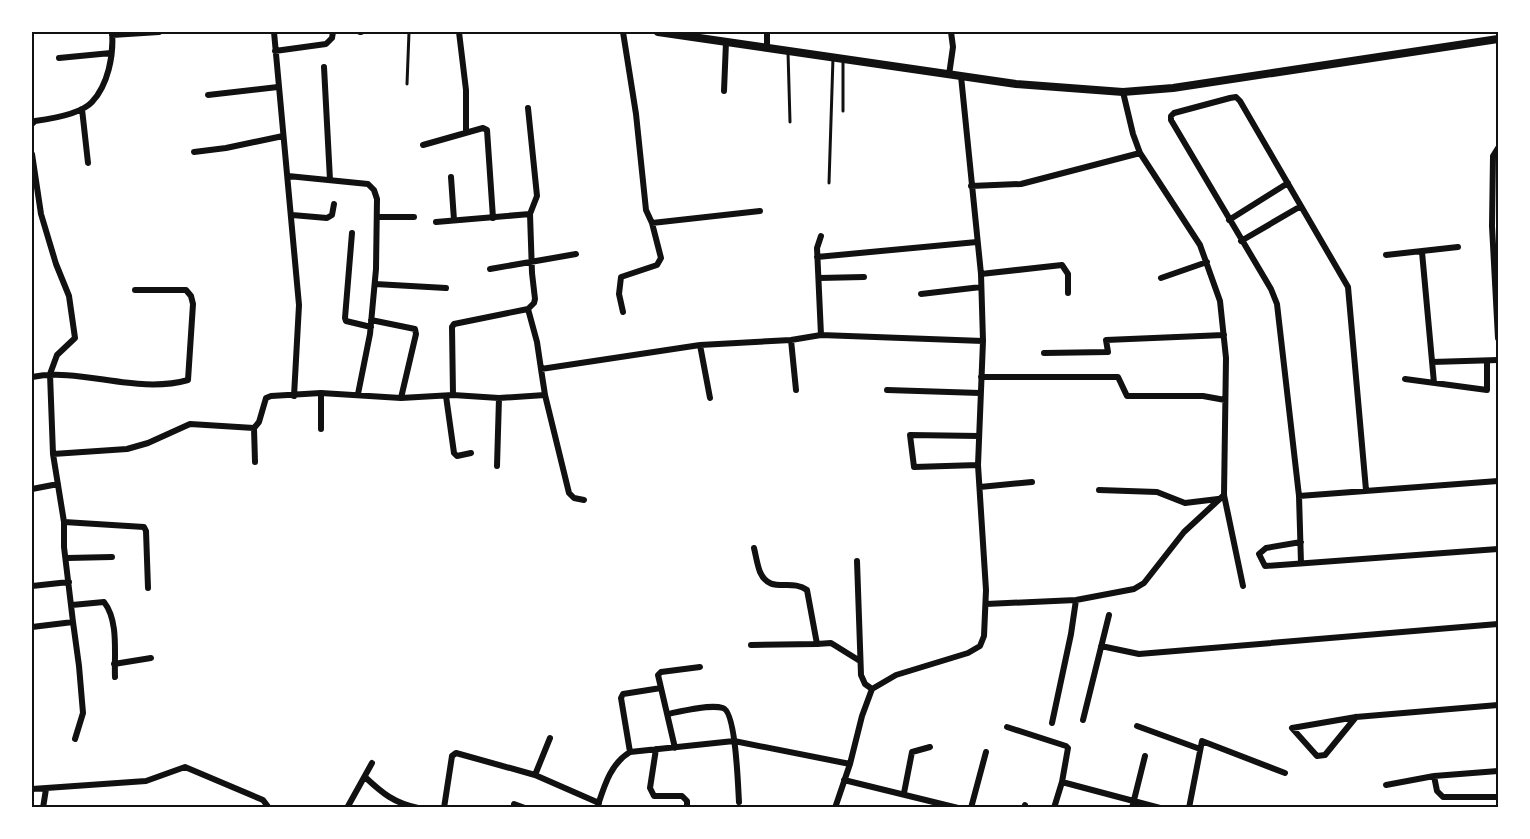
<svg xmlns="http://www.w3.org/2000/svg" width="1530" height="839" font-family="'Titillium Web',sans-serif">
<rect width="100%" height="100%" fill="#fff"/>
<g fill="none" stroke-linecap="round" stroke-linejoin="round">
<path stroke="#111" stroke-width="3" d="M 788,52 L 790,122
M 843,60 L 843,111
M 407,84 L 409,32
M 829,183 L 833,58"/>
<path stroke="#111" stroke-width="6" d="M 274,32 L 299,305 L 294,396
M 360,32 L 361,32
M 459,32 L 466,90 L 466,132
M 623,32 L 636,114 L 646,210 L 652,223 L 661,258 L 657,265 L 621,277 L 619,294 L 623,312
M 767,32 L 767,47
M 112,35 L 159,32
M 275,51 L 326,44 L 332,38 L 333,32
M 59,58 L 111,53
M 324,67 L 330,180
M 949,75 L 953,47 L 951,32
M 724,91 L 726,42
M 1123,92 L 1133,134 L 1140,153 L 1200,245 L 1220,301 L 1226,358 L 1224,495 L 1243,586
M 208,95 L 278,87
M 528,108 L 537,196 L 530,214 L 532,273 L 535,299 L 534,303 L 528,309 L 537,342 L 541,369
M 82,109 L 88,163
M 32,124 L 35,121 C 50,119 81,114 92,102 C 108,85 114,55 112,32
M 423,145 L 483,128 L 487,130 L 493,218
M 1498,148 L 1493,156 L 1492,226 L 1498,338
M 194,152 L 226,148 L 283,136
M 32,154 L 41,214 L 56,264 L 69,296 L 75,338 L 57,355 L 50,374 L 53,454 L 64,522 L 64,547 L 73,622 L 32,627
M 288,176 L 368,184 L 374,190 L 377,199 L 376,269 L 370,334 L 358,394
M 451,177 L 454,220
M 971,186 L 1021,184 L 1140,153
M 292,215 L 327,218 L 332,215 L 334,204
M 377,217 L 414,217
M 1229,220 L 1288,183
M 436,222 L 530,214
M 652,223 L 760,211
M 352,233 L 345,318 L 346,321 L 371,327
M 1241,241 L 1301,206
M 1422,252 L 1434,383
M 1386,255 L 1458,247
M 817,257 L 977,242
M 490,269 L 576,254
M 981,274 L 1062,265 L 1068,274 L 1068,293
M 819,278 L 864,277
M 1161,278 L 1207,262
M 375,284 L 446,288
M 921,294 L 981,287
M 371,320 L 415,329 L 416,334 L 401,398
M 821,335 L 817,248 L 821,236
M 791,340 L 796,390
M 700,345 L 710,398
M 1044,353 L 1108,352 L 1106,340 L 1224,335
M 1432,362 L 1498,360
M 32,377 C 81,367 136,395 188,380 L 193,304 L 191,296 L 186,290 L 135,290
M 981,377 L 1118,377 L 1127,396 L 1203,396 L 1225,400
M 1405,379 L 1487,390 L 1487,362
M 887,390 L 980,393
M 321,393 L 321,429
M 453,395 L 452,327 L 454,324 L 528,309
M 545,395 L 569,493 L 574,498 L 584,500
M 446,396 L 454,453 L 457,456 L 471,453
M 53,454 L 127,449 L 148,443 L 190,424 L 254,428
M 255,462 L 254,428 L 259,422 L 266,398 L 271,396 L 321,393 L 401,398 L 453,395 L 499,398 L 545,395 L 541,369 L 700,345 L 791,340 L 821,335 L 983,341
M 978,465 L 914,467 L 910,435 L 979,436
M 497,466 L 499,398
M 980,487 L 1032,482
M 32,489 L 58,484
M 1099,490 L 1157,492 L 1185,503 L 1218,499
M 1299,496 L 1498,481
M 64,522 L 144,527 L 146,531 L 148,588
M 1301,542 L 1266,548 L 1259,554 L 1265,566 L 1498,549
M 754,548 C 756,556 757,564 760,572 C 770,595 791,578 807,590 L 817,644 L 831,643 L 860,661
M 67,558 L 112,557
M 857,561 L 861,675 L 865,684 L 872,689
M 1301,563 L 1299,496 L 1277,304 L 1271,289 L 1171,120 L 1171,116 L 1174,113 L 1230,98 L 1236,97 L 1240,101 L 1348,287 L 1366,490
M 32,586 L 69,582
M 986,604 L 1076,600 L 1134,589 L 1144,583 L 1184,532 L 1224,495
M 72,605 L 104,602 C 119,621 114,654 115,677
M 73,622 L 79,666 L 83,713 L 75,739
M 751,645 L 817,644
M 1101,646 L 1139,654 L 1498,624
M 114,664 L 151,658
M 668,714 C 682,711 710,704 723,708 C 736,712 738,787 739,802
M 1356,717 L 1325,755 L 1317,756 L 1292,728 L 1356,717 L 1498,705
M 1083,720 L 1109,615
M 1052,723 L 1071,634 L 1076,600
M 1137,726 L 1200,749
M 1007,727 L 1066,746 L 1068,748 L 1062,782
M 675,748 L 658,675 L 661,672 L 700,667
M 656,749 L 650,788 L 654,796 L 682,796 L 687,801 L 687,808
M 630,752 L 621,698 L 623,694 L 661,688
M 535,775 L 550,738
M 1434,776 L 1437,791 L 1443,797 L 1498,797
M 365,777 C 382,793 394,803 418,808
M 844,780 L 958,808
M 1386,785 L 1434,776 L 1498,771
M 32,789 L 146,781 L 185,767 L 263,800 L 269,808
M 904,793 L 912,752 L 930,747
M 514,804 L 525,808
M 43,808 L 46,789
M 347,808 L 372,763
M 444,808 L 452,756 L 456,753 L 535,775 L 599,803
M 597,808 C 604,787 610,764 630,752 L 734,741 L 850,764
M 835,808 L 850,764 L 862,716 L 872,689 L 896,675 L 968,653 L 980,646 L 984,636 L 986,590 L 978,465 L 983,341 L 981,274 L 961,76
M 971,808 L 986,752
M 1024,808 L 1025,805
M 1054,808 L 1062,782 L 1160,808
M 1132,808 L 1145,756
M 1189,808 L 1202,741 L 1285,773"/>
<path stroke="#111" stroke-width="8" d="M 658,32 L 1016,84 L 1123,92 L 1173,88 L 1498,39"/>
</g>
<rect width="1530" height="839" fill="none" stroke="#ffffff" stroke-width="66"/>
<rect x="33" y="33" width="1464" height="773" fill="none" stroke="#111" stroke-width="2"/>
</svg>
